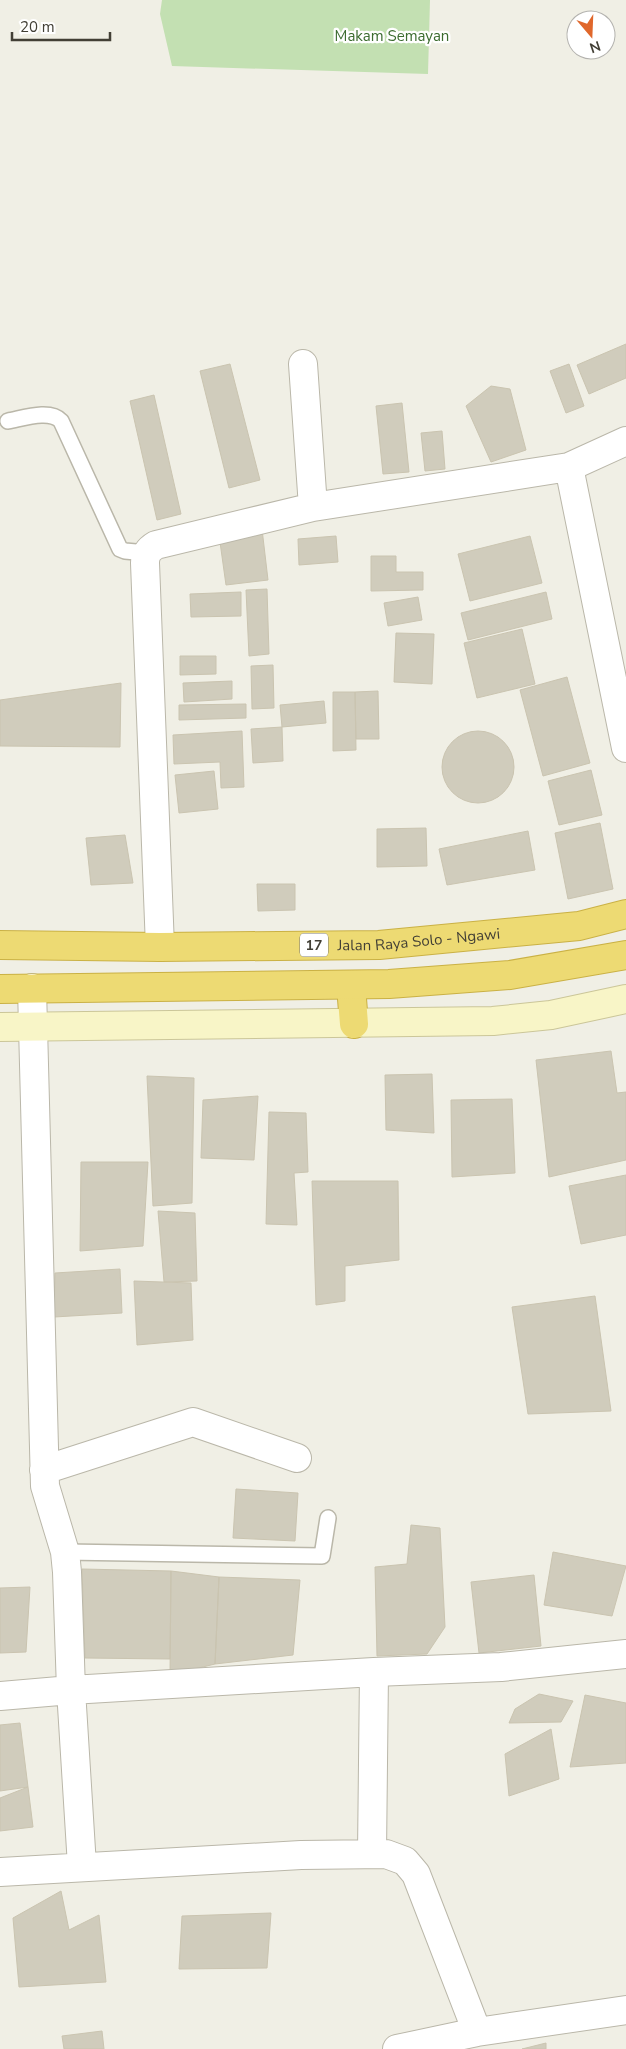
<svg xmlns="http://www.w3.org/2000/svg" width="626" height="2049" font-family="'Nunito Sans',sans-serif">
<rect width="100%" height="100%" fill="#f0efe5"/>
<path fill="#c3e0b2" d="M 162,0 L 430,0 L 428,74 L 172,66 L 160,14 Z"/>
<path fill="#d0ccbc" stroke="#cac4b0" d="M 626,344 L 626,378 L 589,394 L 577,365 Z
M 230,364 L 260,480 L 229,488 L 200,371 Z
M 569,364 L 584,406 L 566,413 L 550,371 Z
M 491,386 L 510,389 L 526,450 L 491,462 L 466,406 Z
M 154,395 L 181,514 L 157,520 L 130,401 Z
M 402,403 L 409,472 L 383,474 L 376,406 Z
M 442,431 L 445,469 L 425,471 L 421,433 Z
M 262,529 L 268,580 L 226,585 L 219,535 Z
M 336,536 L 338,562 L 299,565 L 298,539 Z
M 530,536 L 542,583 L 470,601 L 458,554 Z
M 371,556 L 396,556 L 396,572 L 423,572 L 423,590 L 371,591 Z
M 267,589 L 269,654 L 249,656 L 246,590 Z
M 241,592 L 241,616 L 191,617 L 190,594 Z
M 546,592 L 552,619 L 468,640 L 461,613 Z
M 418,597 L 422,620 L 388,626 L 384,603 Z
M 522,629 L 535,684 L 477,698 L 464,643 Z
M 396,633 L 434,634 L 432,684 L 394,682 Z
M 180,656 L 216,656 L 216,674 L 180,675 Z
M 273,665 L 274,708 L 252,709 L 251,666 Z
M 567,677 L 590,763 L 543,776 L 520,690 Z
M 232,681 L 232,699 L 184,702 L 183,683 Z
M 121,683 L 120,747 L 0,746 L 0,700 Z
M 378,691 L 379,739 L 356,739 L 355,692 Z
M 333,692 L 355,692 L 356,750 L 333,751 Z
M 324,701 L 326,723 L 282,727 L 280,705 Z
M 246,704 L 246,718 L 179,720 L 179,705 Z
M 282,727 L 283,761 L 253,763 L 251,729 Z
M442 767a36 36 0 1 1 72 0a36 36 0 1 1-72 0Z
M 242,731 L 244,787 L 221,788 L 220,762 L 174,764 L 173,735 Z
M 591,770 L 602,815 L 559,825 L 548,781 Z
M 214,771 L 218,809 L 179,813 L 175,775 Z
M 600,823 L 613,889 L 568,899 L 555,833 Z
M 426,828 L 427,866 L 377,867 L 377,829 Z
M 528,831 L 535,870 L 447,885 L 439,849 Z
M 125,835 L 133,883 L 91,885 L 86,838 Z
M 257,884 L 295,884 L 295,910 L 258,911 Z
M 611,1051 L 617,1093 L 626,1092 L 626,1160 L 549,1177 L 536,1060 Z
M 432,1074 L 434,1133 L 386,1130 L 385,1075 Z
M 147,1076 L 194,1078 L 192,1203 L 153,1206 Z
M 258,1096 L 254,1160 L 201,1158 L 203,1100 Z
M 512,1099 L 515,1173 L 452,1177 L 451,1100 Z
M 269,1112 L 306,1113 L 308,1172 L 294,1173 L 297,1225 L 266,1224 Z
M 81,1162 L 148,1162 L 143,1246 L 80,1251 Z
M 626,1175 L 626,1235 L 581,1244 L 569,1186 Z
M 312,1181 L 398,1181 L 399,1260 L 345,1266 L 345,1301 L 316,1305 Z
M 158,1211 L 195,1213 L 197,1281 L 164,1282 Z
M 120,1269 L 122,1313 L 54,1317 L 55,1273 Z
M 134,1281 L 191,1283 L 193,1340 L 137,1345 Z
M 595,1296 L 611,1411 L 528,1414 L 512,1307 Z
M 236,1489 L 298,1493 L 295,1541 L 233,1538 Z
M 411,1525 L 440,1528 L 445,1627 L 427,1654 L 377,1656 L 375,1567 L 407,1564 Z
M 553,1552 L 626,1566 L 612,1616 L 544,1605 Z
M 82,1569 L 171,1571 L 170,1659 L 85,1658 Z
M 171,1571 L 219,1577 L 215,1664 L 170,1675 Z
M 534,1575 L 541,1646 L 479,1653 L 471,1582 Z
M 219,1577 L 300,1580 L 293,1655 L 215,1664 Z
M 30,1587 L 26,1652 L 0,1653 L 0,1588 Z
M 539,1694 L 573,1701 L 561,1722 L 509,1723 L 515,1709 Z
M 585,1695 L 626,1703 L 626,1763 L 570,1767 Z
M 20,1723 L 28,1787 L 0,1791 L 0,1725 Z
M 551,1729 L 559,1779 L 509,1796 L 505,1754 Z
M 28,1787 L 33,1827 L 0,1831 L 0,1798 Z
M 61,1891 L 69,1930 L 99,1915 L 106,1982 L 19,1987 L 13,1918 Z
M 271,1913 L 267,1968 L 179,1969 L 182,1916 Z
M 102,2031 L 104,2049 L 64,2049 L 62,2036 Z
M 546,2043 L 546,2049 L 522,2049 Z"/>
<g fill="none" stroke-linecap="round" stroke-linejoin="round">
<defs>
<path id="lane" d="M 8,421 C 24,418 50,409 61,421 L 120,549 L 125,551 L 147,553
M 65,1552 L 322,1556 L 328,1518"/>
<path id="street" d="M 303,364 L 313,507
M 569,467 L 626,748
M 160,947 L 145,563 C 145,554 149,549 156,545 L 313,507 L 569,467 L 626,441
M 32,988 L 45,1486 L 65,1552 L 67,1572 L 71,1690 L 82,1866
M 44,1470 L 193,1422 L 297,1458
M 0,1696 L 71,1690 L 374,1672 L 501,1667 L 626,1654
M 372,1854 L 374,1672
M 0,1872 L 301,1855 L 386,1854 L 405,1861 L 416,1874 L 477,2032
M 397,2049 L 477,2032 L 626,2010"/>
<path id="secondary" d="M 0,1027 L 493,1021 L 551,1015 L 626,999"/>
<g id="highway">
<path id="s1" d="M 0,945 L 160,947 L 379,945 L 579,926 L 626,914"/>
<path d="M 351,986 L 354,1024"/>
<path d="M 0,989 L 389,984 L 510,975 L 626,955"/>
</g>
</defs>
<use href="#lane" stroke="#bab7a9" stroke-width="18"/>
<use href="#street" stroke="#bab7a9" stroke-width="30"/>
<use href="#secondary" stroke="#cbc699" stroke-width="30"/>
<use href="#highway" stroke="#cab145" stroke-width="30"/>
<use href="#lane" stroke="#fff" stroke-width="15"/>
<use href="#street" stroke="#fff" stroke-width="28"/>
<use href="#secondary" stroke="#f8f5c7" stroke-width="28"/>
<use href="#highway" stroke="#edda73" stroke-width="28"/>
</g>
<g text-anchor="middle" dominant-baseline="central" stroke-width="4.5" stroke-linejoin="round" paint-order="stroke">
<rect fill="#fff" stroke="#7b7972" stroke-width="1" x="300" y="933.5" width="28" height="23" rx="4"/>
<g font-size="14" font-weight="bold" fill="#423f35">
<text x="314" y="945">17</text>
</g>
<g font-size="15" fill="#3c6c30" stroke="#fff">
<text x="392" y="36">Makam Semayan</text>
</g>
<g font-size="15" fill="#423f35" stroke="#fff">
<text stroke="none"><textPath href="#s1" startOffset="419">Jalan Raya Solo - Ngawi</textPath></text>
</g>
</g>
<g transform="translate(591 35) rotate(161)"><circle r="24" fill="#ffffff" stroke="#b3b2ae"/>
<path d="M0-4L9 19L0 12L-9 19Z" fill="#e0672b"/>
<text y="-8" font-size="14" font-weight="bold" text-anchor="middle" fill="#423f35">N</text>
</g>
<path d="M12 32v8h98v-8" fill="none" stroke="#423f35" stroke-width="2.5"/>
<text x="20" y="32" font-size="15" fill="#423f35" stroke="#ffffff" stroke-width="4" paint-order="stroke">20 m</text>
</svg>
